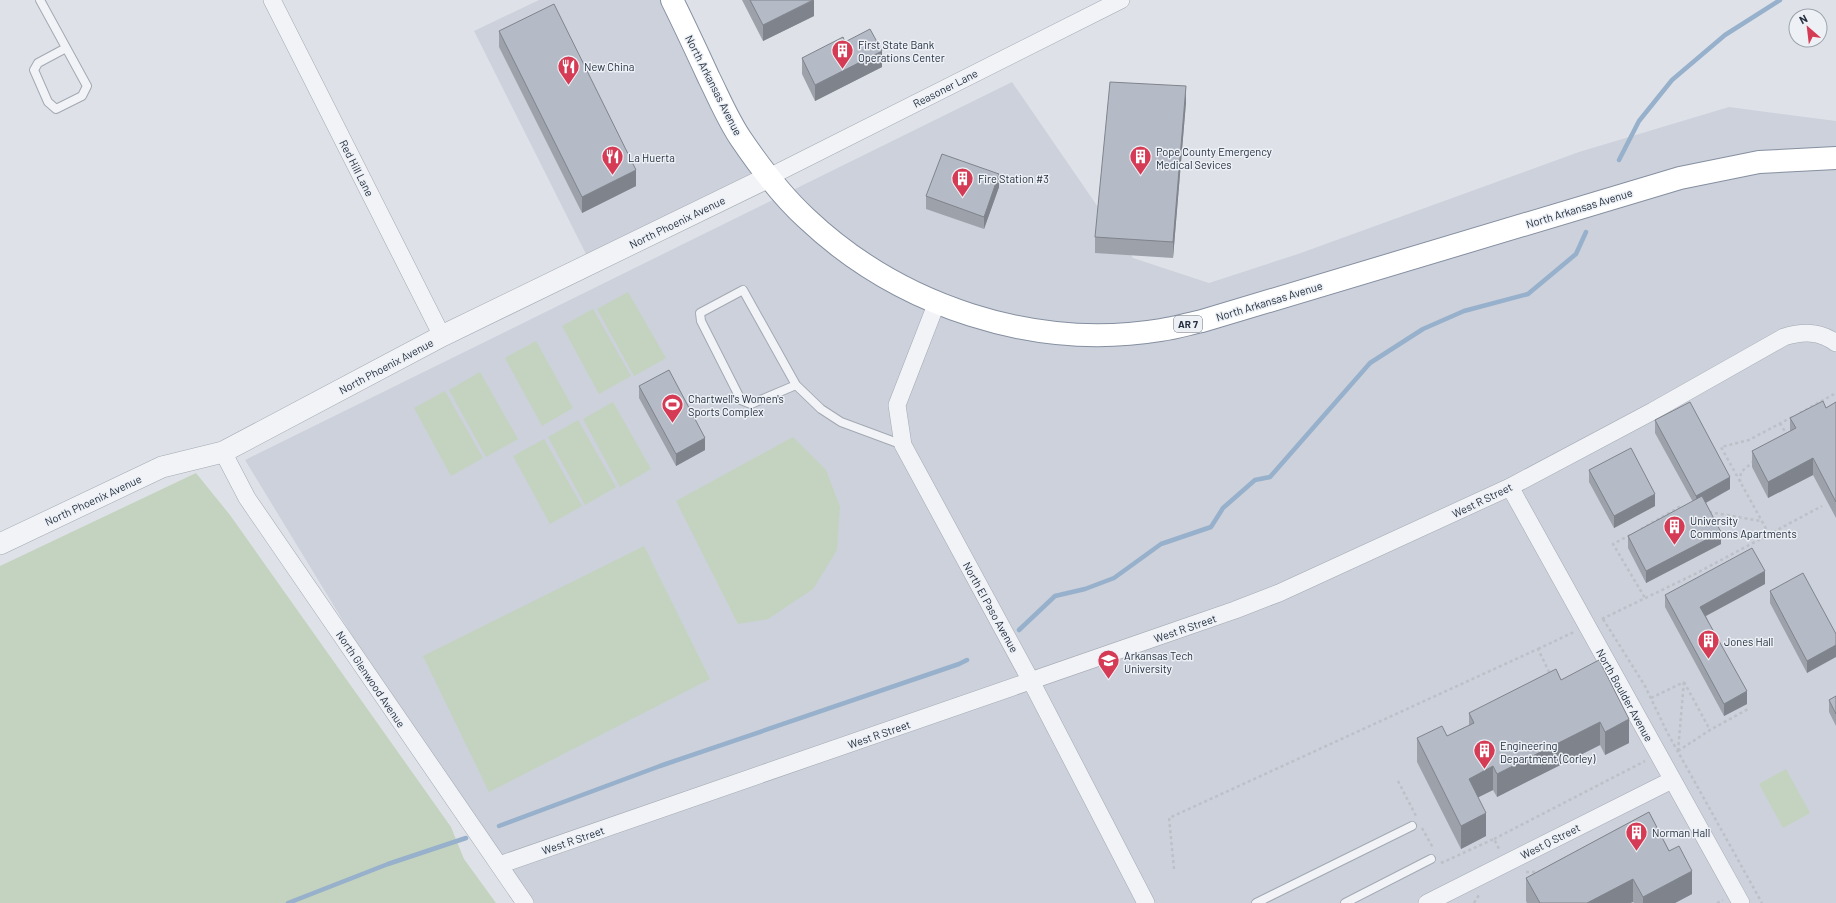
<svg xmlns="http://www.w3.org/2000/svg" width="1836" height="903" font-family="Barlow,sans-serif">
<rect width="100%" height="100%" fill="#dee2e8"/>
<path fill="#ccd1db" d="M 539,0 L 672,0 L 769,177 L 591,264 L 474,31 Z
M 1012,82 L 1133,258 L 1209,283 L 1298,254 L 1579,152 L 1729,107 L 1836,121 L 1836,903 L 515,903 L 245,460 Z"/>
<path fill="#c4d3bf" d="M 628,292 L 666,358 L 634,376 L 597,309 Z
M 593,309 L 631,376 L 599,394 L 562,326 Z
M 536,341 L 573,408 L 542,426 L 505,358 Z
M 480,372 L 518,439 L 486,457 L 449,390 Z
M 445,391 L 483,458 L 451,476 L 414,408 Z
M 613,402 L 651,469 L 620,487 L 583,419 Z
M 578,420 L 616,487 L 585,505 L 548,437 Z
M 793,437 L 826,470 L 840,507 L 837,550 L 813,589 L 768,619 L 738,624 L 676,501 Z
M 544,439 L 582,506 L 550,524 L 513,456 Z
M 196,473 L 230,515 L 451,827 L 464,859 L 496,903 L 0,903 L 0,566 Z
M 644,546 L 710,679 L 489,792 L 423,656 Z
M 1786,769 L 1810,813 L 1783,828 L 1759,784 Z"/>
<g fill="none" stroke-linecap="round" stroke-linejoin="round">
<path stroke="#97b0cb" stroke-width="4.5" d="M 1619,160 L 1639,121 L 1672,80 L 1725,35 L 1780,0
M 1019,630 L 1055,596 L 1085,589 L 1114,578 L 1161,544 L 1211,527 L 1223,508 L 1255,480 L 1270,477 L 1370,363 L 1423,329 L 1464,311 L 1528,294 L 1576,254 L 1586,232
M 499,826 L 660,766 L 959,664 L 967,660
M 288,903 L 388,864 L 466,838"/>
<defs>
<path id="service" d="M 40,0 L 87,86 L 82,96 L 56,109 L 48,102 L 34,70 L 38,63 L 66,48
M 796,385 L 751,404 L 741,400 L 701,321 L 700,313 L 743,290 L 796,385 L 821,409 L 841,422 L 903,445
M 1256,903 L 1412,826
M 1345,903 L 1431,859"/>
<path id="minor" d="M 272,0 L 442,336
M 769,177 L 1121,0
M 937,302 L 897,405 L 903,445 L 1031,681 L 1146,903
M 223,452 L 247,498 L 525,903
M 1510,487 L 1741,903
M 499,865 L 1235,610 L 1279,593 L 1510,487 L 1653,411 L 1784,337 C 1803,331 1820,331 1836,343
M 1427,903 L 1672,780"/>
<path id="tertiary" d="M 0,544 L 162,467 L 223,452 L 442,336 L 769,177"/>
<path id="trunk" d="M 672,0 C 685,26 697,52 709,78 C 719,98 728,120 741,139 C 760,167 781,195 806,218 C 899,306 1034,351 1161,330 C 1175,328 1188,324 1202,321 L 1680,178 L 1759,162 L 1836,158"/>
</defs>
<use href="#service" stroke="#a3a9b2" stroke-width="10"/>
<use href="#minor" stroke="#a3a9b2" stroke-width="18"/>
<use href="#tertiary" stroke="#a3a9b2" stroke-width="22"/>
<use href="#trunk" stroke="#858fa0" stroke-width="24"/>
<path stroke="#bcc0c7" stroke-width="2.5" stroke-dasharray="3 3" stroke-linecap="butt" d="M 1800,413 L 1836,393
M 1780,423 L 1787,435
M 1740,482 L 1741,472 L 1753,462
M 1709,512 L 1761,521
M 1641,529 L 1679,507 L 1685,508
M 1769,534 L 1721,447 L 1749,440 L 1792,417
M 1630,535 L 1613,544 L 1645,598
M 1602,619 L 1695,574 L 1822,506
M 1603,619 L 1645,686 L 1667,732 L 1762,903
M 1538,649 L 1574,632
M 1684,682 L 1710,730
M 1651,698 L 1684,682
M 1678,751 L 1710,730 L 1748,709
M 1678,751 L 1684,681
M 1398,781 L 1416,816
M 1422,828 L 1433,848
M 1494,839 L 1645,761
M 1441,863 L 1494,839 L 1500,851
M 1174,869 L 1169,818 L 1538,649 L 1550,674
M 1526,872 L 1541,872
M 1474,903 L 1479,895
M 1717,903 L 1723,900"/>
<use href="#service" stroke="#f1f3f7" stroke-width="8"/>
<use href="#minor" stroke="#f1f3f7" stroke-width="17"/>
<use href="#tertiary" stroke="#f1f3f7" stroke-width="21"/>
<use href="#trunk" stroke="#fff" stroke-width="22"/>
</g>
<path fill="#9ca1aa" d="M 742,0 L 814,0 L 814,16 L 763,41 Z
M 499,31 L 636,186 L 582,213 L 499,47 Z
M 845,42 L 882,67 L 815,101 L 802,74 L 802,58 Z
M 1186,102 L 1173,258 L 1095,253 L 1095,237 Z
M 999,187 L 984,229 L 926,209 L 926,196 Z
M 639,386 L 705,450 L 676,466 L 639,398 Z
M 1836,402 L 1836,518 L 1813,475 L 1768,498 L 1752,467 L 1752,451 L 1790,431 L 1790,418 L 1826,408 Z
M 1655,420 L 1730,489 L 1706,503 L 1721,544 L 1646,583 L 1628,548 L 1628,536 L 1693,502 L 1655,433 Z
M 1589,470 L 1655,506 L 1614,528 L 1589,482 Z
M 1765,584 L 1706,616 L 1747,704 L 1724,716 L 1665,607 L 1665,595 Z
M 1770,591 L 1836,634 L 1807,673 L 1770,603 Z
M 1561,680 L 1629,743 L 1605,755 L 1600,745 L 1497,797 L 1493,790 L 1478,797 L 1486,836 L 1461,849 L 1417,762 L 1417,738 L 1447,736 L 1469,725 L 1469,713 Z
M 1836,696 L 1836,726 L 1829,712 L 1829,700 Z
M 1649,812 L 1692,894 L 1675,903 L 1634,903 L 1633,902 L 1630,903 L 1527,903 L 1526,901 L 1526,878 Z"/>
<path fill="#7f838b" d="M 814,0 L 814,16 L 763,41 L 763,25 Z
M 882,51 L 882,67 L 815,101 L 815,85 Z
M 1186,86 L 1186,102 L 1173,258 L 1173,242 Z
M 636,170 L 636,186 L 582,213 L 582,197 Z
M 999,174 L 999,187 L 984,229 L 984,217 Z
M 705,438 L 705,450 L 676,466 L 676,454 Z
M 1813,458 L 1813,475 L 1768,498 L 1768,482 Z
M 1730,477 L 1730,489 L 1696,508 L 1696,496 Z
M 1655,494 L 1655,506 L 1614,528 L 1614,516 Z
M 1721,532 L 1721,544 L 1646,583 L 1646,571 Z
M 1765,571 L 1765,584 L 1700,619 L 1700,607 Z
M 1836,645 L 1836,657 L 1807,673 L 1807,661 Z
M 1747,691 L 1747,704 L 1724,716 L 1724,704 Z
M 1629,719 L 1629,743 L 1605,755 L 1605,732 Z
M 1600,722 L 1600,745 L 1497,797 L 1497,774 Z
M 1493,766 L 1493,790 L 1469,802 L 1469,779 Z
M 1486,813 L 1486,836 L 1461,849 L 1461,826 Z
M 1692,871 L 1692,894 L 1675,903 L 1643,903 L 1643,897 Z
M 1633,879 L 1633,902 L 1630,903 L 1587,903 Z"/>
<path fill="#b5bbc6" stroke="#7f838b" d="M 750,0 L 813,0 L 763,25 Z
M 554,4 L 636,170 L 582,197 L 499,31 Z
M 870,29 L 882,51 L 815,85 L 802,58 L 843,37 L 845,42 Z
M 1110,82 L 1186,86 L 1173,242 L 1095,237 Z
M 942,154 L 999,174 L 984,217 L 926,196 Z
M 669,370 L 705,438 L 676,454 L 639,386 Z
M 1823,401 L 1826,408 L 1836,402 L 1836,502 L 1813,458 L 1768,482 L 1752,451 L 1796,428 L 1790,418 Z
M 1690,402 L 1730,477 L 1696,496 L 1655,420 Z
M 1631,448 L 1655,494 L 1614,516 L 1589,470 Z
M 1702,496 L 1721,532 L 1646,571 L 1628,536 Z
M 1752,548 L 1765,571 L 1700,607 L 1747,691 L 1724,704 L 1665,595 Z
M 1803,573 L 1836,634 L 1836,645 L 1807,661 L 1770,591 Z
M 1599,660 L 1629,719 L 1605,732 L 1600,722 L 1497,774 L 1493,766 L 1469,779 L 1486,813 L 1461,826 L 1417,738 L 1442,726 L 1447,736 L 1474,723 L 1469,713 L 1556,669 L 1561,680 Z
M 1836,696 L 1836,714 L 1829,700 Z
M 1649,812 L 1669,851 L 1679,846 L 1692,871 L 1643,897 L 1633,879 L 1587,903 L 1540,903 L 1526,878 Z"/>
<defs>
<symbol id="building-pin" viewBox="-11 -11 22 30"><path d="M0 17L-7.5 6A9.5 9.5 0 1 1 7.5 6Z" fill="#d53b54" stroke="#edf1f6"/><path d="M-4-6H4V6H1V3H-1V6H-4ZM-2.5-4.3h1.7v1.8h-1.7ZM.8-4.3h1.7v1.8H.8ZM-2.5-1h1.7V.8h-1.7ZM.8-1h1.7V.8H.8Z" fill="#fff"/></symbol>
<symbol id="restaurant-pin" viewBox="-11 -11 22 30"><path d="M0 17L-7.5 6A9.5 9.5 0 1 1 7.5 6Z" fill="#d53b54" stroke="#edf1f6"/><path d="M-5-6h1v4h1v-4h1v4h1v-4h1v5L-1.5 .5V6h-2V.5L-5-1ZM5-6V6H3V1.5H1.5Q1.5-4 5-6Z" fill="#fff"/></symbol>
<symbol id="stadium-pin" viewBox="-11 -11 22 30"><path d="M0 17L-7.5 6A9.5 9.5 0 1 1 7.5 6Z" fill="#d53b54" stroke="#edf1f6"/><path d="M0-5a6.5 5 0 1 0 0 10a6.5 5 0 1 0 0-10ZM-3.5-1.8h7v3.6h-7Z" fill="#fff"/></symbol>
<symbol id="university-pin" viewBox="-11 -11 22 30"><path d="M0 17L-7.5 6A9.5 9.5 0 1 1 7.5 6Z" fill="#d53b54" stroke="#edf1f6"/><path d="M0-5L7-2L0 1L-7-2ZM-4 1L0 2.5L4 1V4Q0 6-4 4Z" fill="#fff"/></symbol>
</defs>
<g fill-rule="evenodd">
<use href="#building-pin" x="830" y="38" width="25" height="34"/>
<use href="#restaurant-pin" x="556" y="54" width="25" height="34"/>
<use href="#restaurant-pin" x="600" y="144" width="25" height="34"/>
<use href="#building-pin" x="1128" y="144" width="25" height="34"/>
<use href="#building-pin" x="950" y="166" width="25" height="34"/>
<use href="#stadium-pin" x="660" y="392" width="25" height="34"/>
<use href="#building-pin" x="1662" y="514" width="25" height="34"/>
<use href="#building-pin" x="1696" y="628" width="25" height="34"/>
<use href="#university-pin" x="1096" y="648" width="25" height="34"/>
<use href="#building-pin" x="1472" y="738" width="25" height="34"/>
<use href="#building-pin" x="1624" y="820" width="25" height="34"/>
</g>
<g text-anchor="middle" dominant-baseline="central" stroke-width="3" stroke-linejoin="round" paint-order="stroke">
<rect fill="#edf1f6" stroke="#626a77" stroke-width="1" x="1174" y="316" width="28" height="16" rx="3"/>
<g font-size="10" font-weight="bold" fill="#263040">
<text x="1188" y="324">AR 7</text>
</g>
<g font-size="11" fill="#263040" stroke="#edf1f6" text-anchor="start">
<text x="858" y="44">First State Bank<tspan x="858" dy="13">Operations Center</tspan></text>
<text x="584" y="66">New China</text>
<text x="1156" y="151">Pope County Emergency<tspan x="1156" dy="13">Medical Sevices</tspan></text>
<text x="628" y="157">La Huerta</text>
<text x="978" y="178">Fire Station #3</text>
<text x="688" y="398">Chartwell's Women's<tspan x="688" dy="13">Sports Complex</tspan></text>
<text x="1690" y="520">University<tspan x="1690" dy="13">Commons Apartments</tspan></text>
<text x="1724" y="641">Jones Hall</text>
<text x="1124" y="655">Arkansas Tech<tspan x="1124" dy="13">University</tspan></text>
<text x="1500" y="745">Engineering<tspan x="1500" dy="13">Department (Corley)</tspan></text>
<text x="1652" y="832">Norman Hall</text>
</g>
<g font-size="11" fill="#263040" stroke="#edf1f6">
<text transform="translate(714 85) rotate(63)">North Arkansas Avenue</text>
<text transform="translate(945 88) rotate(-27)">Reasoner Lane</text>
<text transform="translate(357 168) rotate(63)">Red Hill Lane</text>
<text transform="translate(1579 208) rotate(-17)">North Arkansas Avenue</text>
<text transform="translate(677 222) rotate(-26)">North Phoenix Avenue</text>
<text transform="translate(1269 301) rotate(-17)">North Arkansas Avenue</text>
<text transform="translate(386 366) rotate(-28)">North Phoenix Avenue</text>
<text transform="translate(93 500) rotate(-25)">North Phoenix Avenue</text>
<text transform="translate(1482 500) rotate(-26)">West R Street</text>
<text transform="translate(991 607) rotate(61)">North El Paso Avenue</text>
<text transform="translate(1185 628) rotate(-19)">West R Street</text>
<text transform="translate(371 679) rotate(56)">North Glenwood Avenue</text>
<text transform="translate(1625 695) rotate(61)">North Boulder Avenue</text>
<text transform="translate(879 734) rotate(-19)">West R Street</text>
<text transform="translate(573 840) rotate(-19)">West R Street</text>
<text transform="translate(1550 841) rotate(-27)">West Q Street</text>
</g>
</g>
<g transform="translate(1808 28) rotate(332)"><circle r="19" fill="#edf1f6" stroke="#9da4ad"/>
<path d="M0-3L7 15L0 10L-7 15Z" fill="#d53b54"/>
<text y="-6" font-size="11" font-weight="bold" text-anchor="middle" fill="#263040">N</text>
</g>
</svg>
